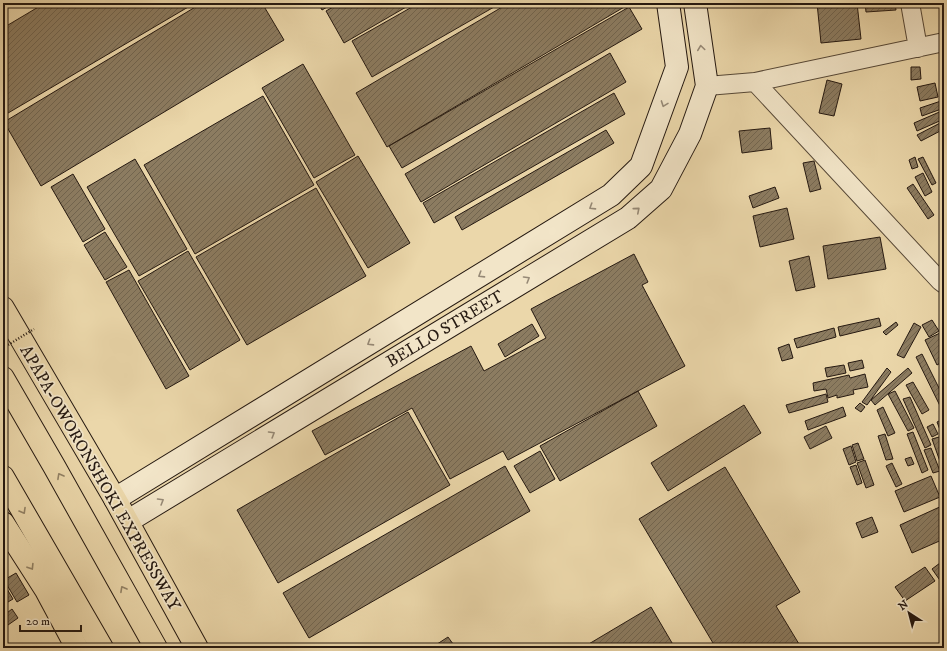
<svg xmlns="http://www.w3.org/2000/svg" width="947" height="651" font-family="'IM FELL DW Pica',serif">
<defs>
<pattern id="building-hatch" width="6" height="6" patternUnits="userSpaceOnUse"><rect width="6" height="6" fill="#8c7c61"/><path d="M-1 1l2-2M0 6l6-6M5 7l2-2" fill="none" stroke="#72654f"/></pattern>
</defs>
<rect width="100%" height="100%" fill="#ebd7aa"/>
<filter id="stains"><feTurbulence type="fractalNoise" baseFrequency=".005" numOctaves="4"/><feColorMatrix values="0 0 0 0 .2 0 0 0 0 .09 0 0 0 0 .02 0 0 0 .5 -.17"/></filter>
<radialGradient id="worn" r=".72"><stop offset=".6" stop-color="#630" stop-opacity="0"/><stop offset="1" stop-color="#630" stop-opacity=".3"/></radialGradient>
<path fill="url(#building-hatch)" stroke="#251911" d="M 45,3 L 195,3 L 3,116 L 3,28 Z
M 202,3 L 262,3 L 284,40 L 41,186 L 4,122 Z
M 318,3 L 334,3 L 322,10 Z
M 340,3 L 413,3 L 344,43 L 326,11 Z
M 419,3 L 501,3 L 372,77 L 352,41 Z
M 509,3 L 631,3 L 387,147 L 356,93 Z
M 817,3 L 857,3 L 861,39 L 821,43 Z
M 865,3 L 895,3 L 896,10 L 866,12 Z
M 629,7 L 642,29 L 402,168 L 389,146 Z
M 610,53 L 626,82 L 421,202 L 405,174 Z
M 303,64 L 355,155 L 314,178 L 262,88 Z
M 911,67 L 920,67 L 921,79 L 911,80 Z
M 827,80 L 842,84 L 834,116 L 819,113 Z
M 935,83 L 938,97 L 920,101 L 917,87 Z
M 614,93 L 625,114 L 434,223 L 423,203 Z
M 263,96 L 314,185 L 195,254 L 144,165 Z
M 944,100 L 944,108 L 922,116 L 920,108 Z
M 944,110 L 944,119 L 917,131 L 914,123 Z
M 944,121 L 944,129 L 921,141 L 917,135 Z
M 770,128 L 772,149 L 742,153 L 739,131 Z
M 606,130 L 614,143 L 462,230 L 455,217 Z
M 358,156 L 410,243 L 368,268 L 316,182 Z
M 915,157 L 918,167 L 912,169 L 909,160 Z
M 923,157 L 936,183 L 932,185 L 918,159 Z
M 135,159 L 187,249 L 139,276 L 87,187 Z
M 814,161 L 821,189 L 810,192 L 803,163 Z
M 923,173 L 932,192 L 925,196 L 915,177 Z
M 73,174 L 105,229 L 83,242 L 51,187 Z
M 913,184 L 934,215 L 928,219 L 907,188 Z
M 775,187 L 779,198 L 753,208 L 749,196 Z
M 316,188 L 366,276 L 247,345 L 196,257 Z
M 787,208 L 794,239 L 760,247 L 753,216 Z
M 105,232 L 127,267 L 105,280 L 84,245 Z
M 880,237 L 886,269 L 828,279 L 823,246 Z
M 188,251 L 240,340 L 190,370 L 138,281 Z
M 634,254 L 648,282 L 642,285 L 685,366 L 508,460 L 503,451 L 450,479 L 412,408 L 325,455 L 312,431 L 471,346 L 484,371 L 546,338 L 531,309 Z
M 809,256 L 815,287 L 796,291 L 789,261 Z
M 129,270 L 189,376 L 166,389 L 106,282 Z
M 879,318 L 881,326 L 840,336 L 838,327 Z
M 932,320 L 939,331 L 929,337 L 922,325 Z
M 896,322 L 898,325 L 886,335 L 883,332 Z
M 914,323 L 921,327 L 904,358 L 897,355 Z
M 532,324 L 539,336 L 505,357 L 498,344 Z
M 834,328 L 836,337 L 797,348 L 794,339 Z
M 940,333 L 944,342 L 944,361 L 937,365 L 925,340 Z
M 789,344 L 793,358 L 782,361 L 778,348 Z
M 922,354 L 944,398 L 944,414 L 916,357 Z
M 862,360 L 864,368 L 850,371 L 848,363 Z
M 844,365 L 846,373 L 827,377 L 825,368 Z
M 887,368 L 891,372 L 867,405 L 862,402 Z
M 908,368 L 912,373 L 875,405 L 871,400 Z
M 865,374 L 868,387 L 853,390 L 854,394 L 837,398 L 837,395 L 828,398 L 826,389 L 814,391 L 813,383 L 849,375 L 850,378 Z
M 913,382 L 929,410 L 922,414 L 906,385 Z
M 638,391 L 657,426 L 560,481 L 540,446 Z
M 895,391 L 914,428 L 908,431 L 888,394 Z
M 826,394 L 828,402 L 789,413 L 786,405 Z
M 910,397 L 931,445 L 925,448 L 903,399 Z
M 860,403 L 865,407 L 861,412 L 855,408 Z
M 744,405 L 761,433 L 668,491 L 651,463 Z
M 843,407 L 846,416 L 808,430 L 805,421 Z
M 883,407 L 895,433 L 888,436 L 877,410 Z
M 408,412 L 450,485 L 278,583 L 237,510 Z
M 943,419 L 944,434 L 942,435 L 937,422 Z
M 933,424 L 938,434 L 932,437 L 927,427 Z
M 826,426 L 832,438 L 810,449 L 804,437 Z
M 913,432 L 928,470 L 922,473 L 907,434 Z
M 885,434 L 893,459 L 886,460 L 878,436 Z
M 939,437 L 944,451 L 944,469 L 943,470 L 932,439 Z
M 858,443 L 864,459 L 857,461 L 852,445 Z
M 851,446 L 856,462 L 849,465 L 843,449 Z
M 931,448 L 940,471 L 933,473 L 924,450 Z
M 540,451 L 555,479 L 530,493 L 514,466 Z
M 911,457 L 914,464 L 908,466 L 905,459 Z
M 865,460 L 874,485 L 866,488 L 857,463 Z
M 892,463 L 902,484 L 896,487 L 886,466 Z
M 856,465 L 862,483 L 857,485 L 850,467 Z
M 505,466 L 530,511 L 309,638 L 283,593 Z
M 725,467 L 800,592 L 776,606 L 799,644 L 793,648 L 716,648 L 639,519 Z
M 931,476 L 940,497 L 904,512 L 895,491 Z
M 944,505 L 944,539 L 912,553 L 900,525 Z
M 872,517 L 878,532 L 862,538 L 856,523 Z
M 944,560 L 944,586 L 932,569 Z
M 925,567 L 935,581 L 905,601 L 895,587 Z
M 16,573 L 29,595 L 17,602 L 4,580 Z
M 4,584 L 13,599 L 3,605 L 3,585 Z
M 651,607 L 675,648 L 582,648 Z
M 12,609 L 18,618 L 8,625 L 3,619 L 3,616 Z
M 448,637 L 456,648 L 431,648 Z"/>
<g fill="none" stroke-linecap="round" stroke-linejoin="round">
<defs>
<path id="street" d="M 910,3 L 918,48
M 755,82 L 944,42
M 707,86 L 755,82 L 940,281 L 944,284"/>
<path id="secondary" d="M 115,499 L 611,195 L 641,166 L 677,67 L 668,3
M 128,521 L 628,218 L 661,189 L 690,134 L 707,86 L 695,3"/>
<path id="primary" d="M 3,308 L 115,499 L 197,648
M 3,523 L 46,590 L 77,648"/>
<path id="highway" d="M 3,378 L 54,466 L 156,648
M 3,477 L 102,648"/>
</defs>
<use href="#street" stroke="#564837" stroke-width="20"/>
<use href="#secondary" stroke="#251911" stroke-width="24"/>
<use href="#primary" stroke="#251911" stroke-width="24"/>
<use href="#highway" stroke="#251911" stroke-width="24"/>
<use href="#street" stroke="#f2e5c8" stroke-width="18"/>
<use href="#secondary" stroke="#f2e5c8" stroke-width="22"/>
<use href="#primary" stroke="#ebd7aa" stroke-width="22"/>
<use href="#highway" stroke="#ebd7aa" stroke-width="22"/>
<path stroke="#251911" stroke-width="2.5" stroke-dasharray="1 2" stroke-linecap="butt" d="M 3,348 L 34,329"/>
</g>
<defs><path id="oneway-chevron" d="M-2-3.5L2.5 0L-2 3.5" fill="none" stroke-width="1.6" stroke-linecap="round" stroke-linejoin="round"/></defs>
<g stroke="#968976">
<use href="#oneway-chevron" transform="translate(701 48) rotate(-98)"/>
<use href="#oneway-chevron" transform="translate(664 104) rotate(110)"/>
<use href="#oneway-chevron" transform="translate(592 207) rotate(148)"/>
<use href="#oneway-chevron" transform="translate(637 210) rotate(-41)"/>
<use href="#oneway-chevron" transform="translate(481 275) rotate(148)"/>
<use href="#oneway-chevron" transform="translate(527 279) rotate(-31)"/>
<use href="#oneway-chevron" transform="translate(370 343) rotate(148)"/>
<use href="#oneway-chevron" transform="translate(272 434) rotate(-31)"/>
<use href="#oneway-chevron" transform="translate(161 501) rotate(-31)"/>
</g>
<g stroke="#928265">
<use href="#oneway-chevron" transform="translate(60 476) rotate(-119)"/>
<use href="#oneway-chevron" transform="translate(23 511) rotate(60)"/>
<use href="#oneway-chevron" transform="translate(31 567) rotate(58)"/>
<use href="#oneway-chevron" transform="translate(123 589) rotate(-119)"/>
</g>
<g text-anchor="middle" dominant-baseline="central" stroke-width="3.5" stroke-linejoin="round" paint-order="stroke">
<g font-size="17" fill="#251911" stroke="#f2e5c8">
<text transform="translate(445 329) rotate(-31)">BELLO STREET</text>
<text transform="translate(100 478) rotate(60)">APAPA-OWORONSHOKI EXPRESSWAY</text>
</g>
</g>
<rect width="947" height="651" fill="none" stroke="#ebd7aa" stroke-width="16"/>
<rect x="4" y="4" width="939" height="643" fill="none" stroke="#251911" stroke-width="2"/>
<rect x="8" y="8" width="931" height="635" fill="none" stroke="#251911"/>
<g transform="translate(909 613) rotate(324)" stroke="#f2e5c8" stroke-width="3" paint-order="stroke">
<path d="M0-3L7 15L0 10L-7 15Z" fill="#251911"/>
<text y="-6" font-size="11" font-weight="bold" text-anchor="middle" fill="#251911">N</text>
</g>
<path d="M20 625v6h61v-6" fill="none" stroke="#251911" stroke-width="2"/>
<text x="26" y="625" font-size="12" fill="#251911" stroke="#f2e5c8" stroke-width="3" paint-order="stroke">20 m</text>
<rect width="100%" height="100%" filter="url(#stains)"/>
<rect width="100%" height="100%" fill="url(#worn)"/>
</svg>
